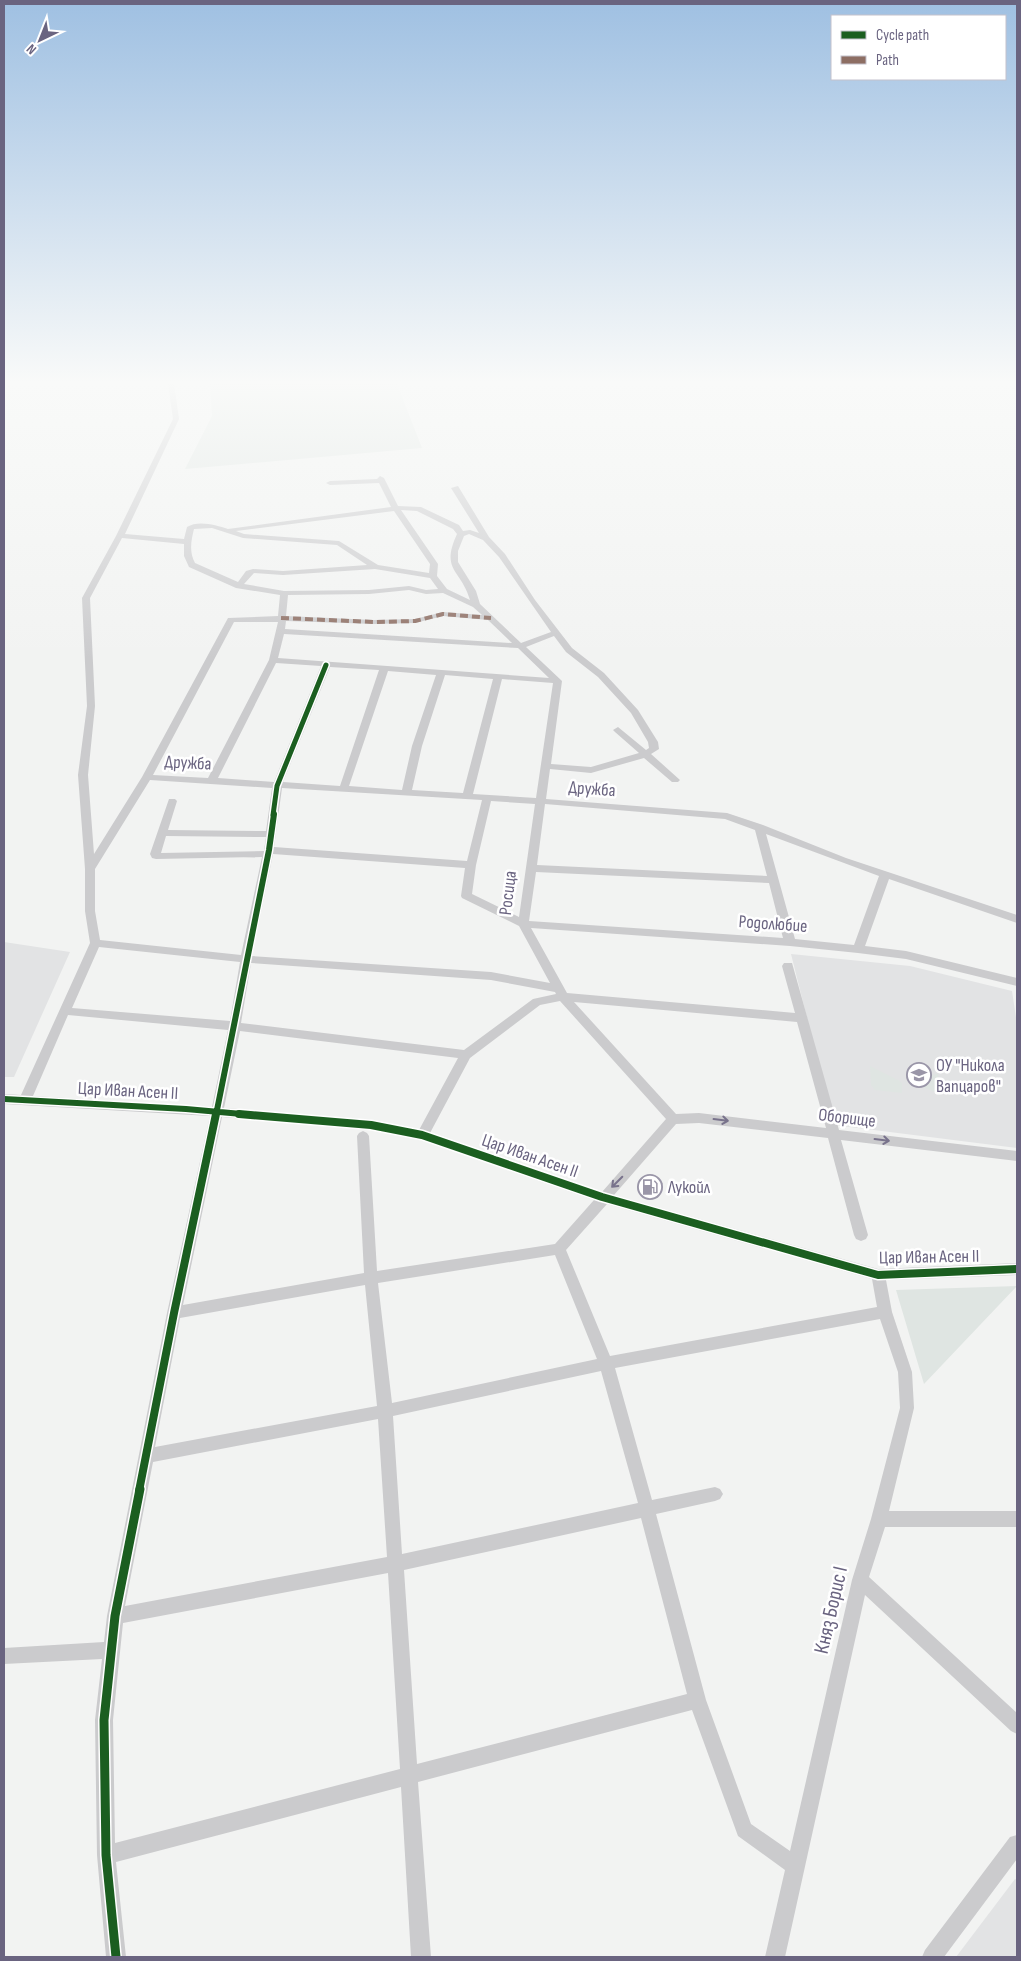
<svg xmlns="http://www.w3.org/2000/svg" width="1021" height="1961" font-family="'Sofia Sans Condensed',sans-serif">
<rect width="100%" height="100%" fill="#f2f3f2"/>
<path fill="#e2e3e4" d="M 4,942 L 70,952 L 14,1077 L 4,1077 Z
M 791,954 L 910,966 L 1012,991 L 1017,1024 L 1017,1148 L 834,1125 Z
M 1015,1879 L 1017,1880 L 1017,1957 L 956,1957 Z"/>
<path fill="#dfe5e2" d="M 210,384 L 397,384 L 422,448 L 185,469 L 212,416 Z
M 870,1066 L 898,1080 L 902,1083 L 902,1093 L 875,1090 L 871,1085 Z
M 938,1074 L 939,1094 L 909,1081 L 910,1079 Z
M 1017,1286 L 924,1384 L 896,1290 Z"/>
<path fill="#d0d0d2" d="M 643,1177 L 663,1183 L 658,1198 L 638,1192 Z"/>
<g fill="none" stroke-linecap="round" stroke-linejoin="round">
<path fill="#cbcbcd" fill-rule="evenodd" d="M 168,384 L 174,384 L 179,419 L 125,534 L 184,539 L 187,527 C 198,520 216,525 228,529 L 391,507 L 379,483 L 330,485 L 326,483 L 330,481 L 377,479 L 380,476 L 384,478 L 398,506 L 421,507 L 459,525 L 463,531 L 470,530 L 479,533 L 451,488 L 458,486 L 489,537 L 505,554 L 535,600 L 572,648 L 604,673 L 638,710 L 658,742 L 659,749 L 651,754 L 680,780 L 678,782 L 672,782 L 644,758 L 591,773 L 550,769 L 546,799 L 727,813 L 763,825 L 846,858 L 1017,915 L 1017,923 L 889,879 L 865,946 L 906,951 L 1017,978 L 1017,986 L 906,959 L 858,953 L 790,946 L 531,928 L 567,993 L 795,1013 L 782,966 L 784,963 L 792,963 L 839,1130 L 1017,1151 L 1017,1161 L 841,1140 L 868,1235 L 866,1239 L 861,1241 L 856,1239 L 854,1235 L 828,1138 L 699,1123 L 676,1124 L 614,1195 L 878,1269 L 1017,1263 L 1017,1275 L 886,1280 L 892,1312 L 912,1372 L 914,1408 L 889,1511 L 1017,1511 L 1017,1527 L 885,1527 L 869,1577 L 1017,1713 L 1017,1734 L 1011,1731 L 865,1595 L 785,1957 L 765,1957 L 785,1870 L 738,1836 L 692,1710 L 418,1782 L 431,1957 L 411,1957 L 401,1787 L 116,1862 L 126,1957 L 106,1957 L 97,1855 L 95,1720 L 102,1659 L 4,1664 L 4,1648 L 104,1642 L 107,1616 L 167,1313 L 210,1116 L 4,1104 L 4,1094 L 21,1095 L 90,943 L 85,911 L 85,869 L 78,775 L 87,706 L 82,598 L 116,536 L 173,419 ZM 401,510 L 417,511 L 453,529 L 457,534 C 440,571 461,569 470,600 L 447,589 L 437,576 L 438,564 ZM 394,511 L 430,564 L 429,573 L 378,565 L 339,541 L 244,534 L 236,531 ZM 212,528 L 243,538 L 337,545 L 367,565 L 283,571 L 253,569 L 246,571 L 238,582 L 195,563 C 189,552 191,541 194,529 ZM 469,534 L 483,540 L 499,557 L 551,632 L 521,643 L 480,604 L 476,591 L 458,562 L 458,551 L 464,536 ZM 122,538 L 184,544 L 184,556 L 189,567 L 236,588 L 280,595 L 278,616 L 228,618 L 142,777 L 94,854 L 88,775 L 95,706 L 90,598 ZM 375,569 L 430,578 L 438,589 L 426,590 L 409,586 L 369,590 L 284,591 L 244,584 L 254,573 L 283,575 ZM 409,590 L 426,594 L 443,593 L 473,607 L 482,615 L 443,612 L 415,619 L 374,620 L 286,616 L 288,595 L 369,594 ZM 443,616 L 488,620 L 512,643 L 285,629 L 286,621 L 374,624 L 415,623 ZM 234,622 L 278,622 L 269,660 L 208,778 L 153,775 ZM 284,634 L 518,648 L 549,678 L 278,658 ZM 554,636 L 566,652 L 598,677 L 631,713 L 648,742 L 649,748 L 646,750 L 618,727 L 613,730 L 615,732 L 639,753 L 591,767 L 551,764 L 562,681 L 526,647 ZM 276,663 L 321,666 L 274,782 L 218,778 ZM 330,667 L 379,670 L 340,786 L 283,782 ZM 388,671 L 436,675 L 412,746 L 402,790 L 349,786 ZM 445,675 L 493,679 L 463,793 L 412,790 L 422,746 ZM 502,679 L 553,683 L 536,798 L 473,794 ZM 150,780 L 272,788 L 266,831 L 168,830 L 177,801 L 175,799 L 169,799 L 150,854 L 152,858 L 156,859 L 262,857 L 241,955 L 100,940 L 95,911 L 95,869 ZM 282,788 L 482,800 L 467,861 L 274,847 ZM 491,801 L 535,804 L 519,917 L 472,894 L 476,865 ZM 545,804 L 725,819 L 755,830 L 767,876 L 537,865 ZM 766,834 L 879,876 L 854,945 L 795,939 ZM 166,836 L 266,837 L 264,851 L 161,853 ZM 273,854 L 465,868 L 461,896 L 462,898 L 519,926 L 550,983 L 491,972 L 252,956 ZM 536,872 L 769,883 L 783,938 L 529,921 ZM 99,947 L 240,962 L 230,1021 L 72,1008 ZM 251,963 L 491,980 L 555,992 L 556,994 L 533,999 L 464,1050 L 241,1023 ZM 560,1001 L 666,1119 L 602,1192 L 430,1133 L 470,1058 L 540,1005 ZM 574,1002 L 797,1022 L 826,1128 L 699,1113 L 676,1114 ZM 68,1015 L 228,1030 L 212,1107 L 33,1096 ZM 240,1031 L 458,1058 L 419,1130 L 371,1120 L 224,1108 ZM 222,1117 L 371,1130 L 421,1140 L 594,1200 L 555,1244 L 377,1271 L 369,1136 L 367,1133 L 363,1131 L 359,1133 L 357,1136 L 364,1273 L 183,1305 ZM 607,1204 L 872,1279 L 877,1307 L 610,1356 L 566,1250 ZM 555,1255 L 597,1359 L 392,1403 L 378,1283 ZM 365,1285 L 377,1406 L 155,1447 L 180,1318 ZM 880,1319 L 898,1372 L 900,1408 L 871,1519 L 852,1580 L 790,1851 L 751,1824 L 706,1700 L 656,1514 L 715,1501 L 720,1499 L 723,1494 L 720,1489 L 715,1487 L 652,1500 L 615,1368 ZM 601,1371 L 638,1503 L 402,1554 L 393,1416 ZM 378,1419 L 387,1557 L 125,1606 L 153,1462 ZM 641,1518 L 687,1694 L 417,1764 L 404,1570 ZM 388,1573 L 400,1769 L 115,1843 L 113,1720 L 123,1623 Z
M 1017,1835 L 1017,1859 L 944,1957 L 922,1957 L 925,1950 L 1010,1837 Z"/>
<path stroke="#8d6e63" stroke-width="4" stroke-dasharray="8 4" stroke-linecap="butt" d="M 281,618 L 374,622 L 415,621 L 443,614 L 491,618"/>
<defs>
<path id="cycleway-far3" d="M 273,815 L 277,786 L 326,665"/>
<path id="cycleway-far2" d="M 4,1099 L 186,1109 L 253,1115
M 216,1115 L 269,850 L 274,814"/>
<path id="cycleway-far1" d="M 239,1114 L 371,1125 L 422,1135 L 602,1197 L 878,1275 L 1017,1269
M 139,1491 L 174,1313 L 216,1114"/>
<path id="cycleway" d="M 116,1957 L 106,1855 L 104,1720 L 115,1616 L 140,1489"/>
</defs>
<use href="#cycleway-far3" stroke="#fff" stroke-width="8"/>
<use href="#cycleway-far2" stroke="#fff" stroke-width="9"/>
<use href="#cycleway-far1" stroke="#fff" stroke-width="11"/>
<use href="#cycleway" stroke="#fff" stroke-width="12"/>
<use href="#cycleway-far3" stroke="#1b5e20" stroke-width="5"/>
<use href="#cycleway-far2" stroke="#1b5e20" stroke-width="6"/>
<use href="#cycleway-far1" stroke="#1b5e20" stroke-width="8"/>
<use href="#cycleway" stroke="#1b5e20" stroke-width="9"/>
</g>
<defs><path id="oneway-shaft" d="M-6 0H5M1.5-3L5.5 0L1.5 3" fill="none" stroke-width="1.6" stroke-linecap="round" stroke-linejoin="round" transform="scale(1.25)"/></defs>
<g stroke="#79738c">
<use href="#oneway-shaft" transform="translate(721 1120) rotate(7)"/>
<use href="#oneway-shaft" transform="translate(882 1140) rotate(7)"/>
<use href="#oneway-shaft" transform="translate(617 1182) rotate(135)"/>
</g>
<linearGradient id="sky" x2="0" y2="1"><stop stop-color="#9fc0e2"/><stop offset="0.58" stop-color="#f9faf9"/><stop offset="1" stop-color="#f9faf9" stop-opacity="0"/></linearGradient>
<rect width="1021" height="659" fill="url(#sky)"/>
<defs>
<symbol id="school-ring" viewBox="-11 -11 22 22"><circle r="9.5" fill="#fff" stroke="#9a96a8" stroke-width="1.5"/><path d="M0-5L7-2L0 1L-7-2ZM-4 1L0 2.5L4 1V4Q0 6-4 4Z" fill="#9a96a8"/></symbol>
<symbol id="fuel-ring" viewBox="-11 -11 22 22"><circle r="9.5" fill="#fff" stroke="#9a96a8" stroke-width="1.5"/><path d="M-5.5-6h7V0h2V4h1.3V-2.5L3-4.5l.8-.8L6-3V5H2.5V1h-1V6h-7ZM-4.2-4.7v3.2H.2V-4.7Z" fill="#9a96a8"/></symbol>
</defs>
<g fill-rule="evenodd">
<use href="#school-ring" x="905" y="1061" width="28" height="28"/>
<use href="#fuel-ring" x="636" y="1173" width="28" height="28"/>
</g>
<g text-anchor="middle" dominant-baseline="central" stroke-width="5" stroke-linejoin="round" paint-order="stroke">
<g font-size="18" fill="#6a6480" stroke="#fff">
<text transform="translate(188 763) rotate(3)">Дружба</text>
<text transform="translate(592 789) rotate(4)">Дружба</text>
<text transform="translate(508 893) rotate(-83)">Росица</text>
<text transform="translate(773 924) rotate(4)">Родолюбие</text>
<text transform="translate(128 1091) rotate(3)">Цар Иван Асен II</text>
<text transform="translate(847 1118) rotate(7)">Оборище</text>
<text transform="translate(530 1156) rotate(19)">Цар Иван Асен II</text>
<text transform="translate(929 1257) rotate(-1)">Цар Иван Асен II</text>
</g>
<g font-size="18" fill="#6a6480" stroke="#fff" text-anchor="start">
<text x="936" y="1065">ОУ "Никола<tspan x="936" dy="21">Вапцаров"</tspan></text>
<text x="668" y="1187">Лукойл</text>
</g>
<g font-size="21" fill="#6a6480" stroke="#fff">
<text transform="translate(831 1610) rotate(-77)">Княз Борис I</text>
</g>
</g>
<rect width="1021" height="1961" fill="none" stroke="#6a6480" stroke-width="10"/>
<rect x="831" y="15" width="175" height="65" fill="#ffffff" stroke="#c3c1cc"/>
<rect x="841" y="31" width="25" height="8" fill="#1b5e20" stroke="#c3c1cc"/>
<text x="876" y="40" font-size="15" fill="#6a6480">Cycle path</text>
<rect x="841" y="56" width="25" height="8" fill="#8d6e63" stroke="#c3c1cc"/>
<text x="876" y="65" font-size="15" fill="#6a6480">Path</text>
<g transform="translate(40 40) rotate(223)" stroke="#ffffff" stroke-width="4" paint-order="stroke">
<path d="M0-4L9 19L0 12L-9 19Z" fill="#6a6480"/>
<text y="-8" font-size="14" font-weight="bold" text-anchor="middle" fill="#6a6480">N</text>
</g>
</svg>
